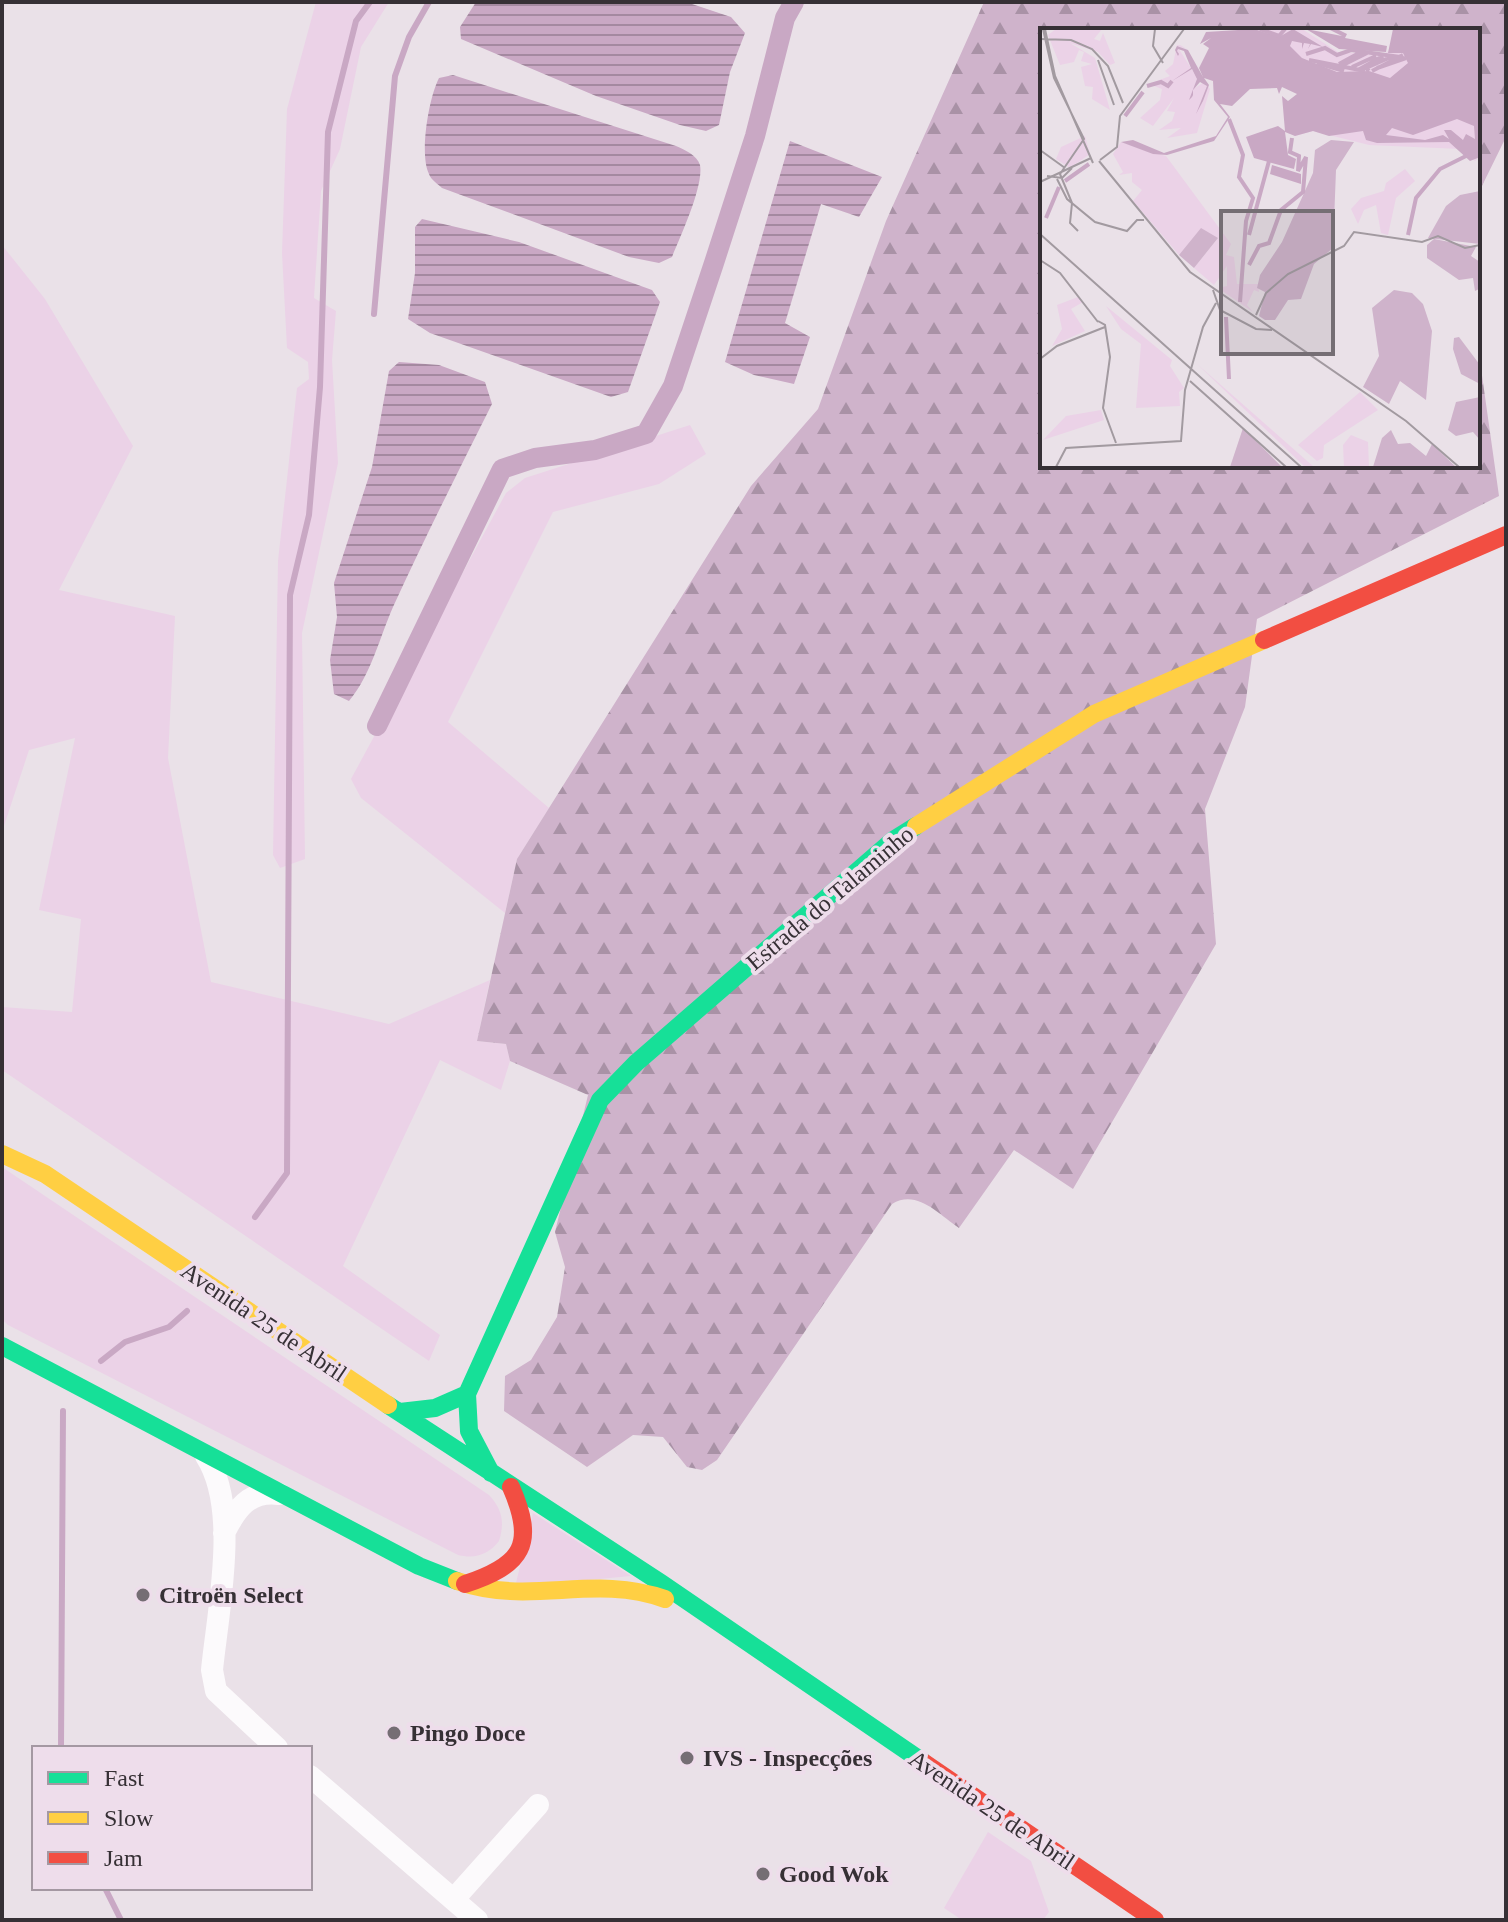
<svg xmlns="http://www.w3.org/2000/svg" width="1508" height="1922" font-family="'Times New Roman',serif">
<defs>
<pattern id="forest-firs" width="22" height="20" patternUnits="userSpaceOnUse" patternTransform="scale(2)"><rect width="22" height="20" fill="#cfb3cb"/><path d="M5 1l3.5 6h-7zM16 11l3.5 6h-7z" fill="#a992a6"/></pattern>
<pattern id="water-rules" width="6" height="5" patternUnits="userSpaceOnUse" patternTransform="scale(2)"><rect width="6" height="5" fill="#c9a8c4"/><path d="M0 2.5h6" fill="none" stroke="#a489a0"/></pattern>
</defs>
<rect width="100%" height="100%" fill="#eae1e8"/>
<path fill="#ebd2e7" d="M 316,2 L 389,2 L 361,47 L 340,149 L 321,191 L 314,298 L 336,311 L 332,360 L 338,463 L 302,633 L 305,859 L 280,868 L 273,855 L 278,561 L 297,388 L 309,379 L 308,362 L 287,348 L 282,253 L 287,109 Z
M 2,245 L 45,299 L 133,446 L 59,590 L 175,616 L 168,758 L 211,982 L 389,1024 L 490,980 L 477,1041 L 506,1044 L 510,1061 L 501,1090 L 440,1060 L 343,1266 L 440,1335 L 429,1361 L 2,1070 L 2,1007 L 72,1012 L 81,919 L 39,910 L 75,738 L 29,750 L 2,832 Z
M 690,425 L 706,454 L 659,484 L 553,512 L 448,722 L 549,808 L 517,859 L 505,913 L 361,798 L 351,779 L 506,493 L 525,478 Z
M 2,1167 L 489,1495 C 502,1509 505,1522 499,1541 C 488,1555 475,1559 458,1555 L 8,1325 L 2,1319 Z
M 533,1513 L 631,1576 L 515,1587 Z
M 988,1832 L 1031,1861 L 1049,1912 L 1043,1920 L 962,1920 L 944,1908 Z"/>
<path fill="url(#forest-firs)" d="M 984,2 L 1506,2 L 1506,137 L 1478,194 L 1478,30 L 1042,30 L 1042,466 L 1478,466 L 1478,347 L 1499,496 L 1257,619 L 1245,707 L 1205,809 L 1216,944 L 1073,1189 L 1014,1150 L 959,1228 C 938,1214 917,1189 892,1204 L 717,1460 L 702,1470 L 687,1467 L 663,1437 L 633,1435 L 587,1467 L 504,1411 L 505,1376 L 531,1360 L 557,1317 L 565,1267 L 555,1232 L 588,1095 L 510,1061 L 506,1044 L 477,1041 L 517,859 L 751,486 L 818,409 L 886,221 Z"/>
<path fill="url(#water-rules)" d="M 476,2 L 686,2 L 731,17 L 745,33 L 730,72 L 719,125 L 706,131 L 680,125 L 596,96 L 461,39 L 460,27 Z
M 453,75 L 676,146 C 685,150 697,155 700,165 C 704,186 680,237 672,257 L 659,263 L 629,257 L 442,188 C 438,184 431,180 429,174 C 419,154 429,97 439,78 Z
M 790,141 L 882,177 L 859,217 L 821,204 L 785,323 L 810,337 L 794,384 L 754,375 L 725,362 Z
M 422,219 L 519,242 L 652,290 L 660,302 L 628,392 L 611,397 L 430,333 L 408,319 L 415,273 L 415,227 Z
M 399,362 L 439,365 L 485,382 L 492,404 C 458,472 424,539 393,607 C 379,639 371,675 349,701 L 334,694 L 330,660 L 337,617 L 334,583 L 372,467 L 389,371 Z"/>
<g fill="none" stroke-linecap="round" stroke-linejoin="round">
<path stroke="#c9a8c4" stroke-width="6" d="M 374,314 L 395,76 L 409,37 L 429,2
M 255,1217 L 287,1173 L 290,595 L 309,515 L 320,387 L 328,132 L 356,21 L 370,2
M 101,1361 L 125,1342 L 169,1327 L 187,1311
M 61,1748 L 63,1411
M 105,1888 L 121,1920"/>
<path stroke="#c9a8c4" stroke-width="20" d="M 377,726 L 502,469 L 535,458 L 595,450 L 646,434 L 673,386 L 714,263 L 755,136 L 785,18 L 794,2"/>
<path stroke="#fcfafc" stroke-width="22" d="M 206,1456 C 240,1509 218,1609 212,1670 L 216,1691 L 277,1748
M 224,1533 C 236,1509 249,1490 279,1494
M 310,1776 L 477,1920
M 454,1899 L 538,1805"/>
<path stroke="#16e098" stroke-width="18" d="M 2,1346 L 419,1566 L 457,1581
M 388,1405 L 661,1583 L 923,1762
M 400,1412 L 435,1408 L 467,1394
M 491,1473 L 469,1431 L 467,1394 L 600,1100 L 636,1063 L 892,841 L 916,826"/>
<path stroke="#ffcf43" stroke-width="18" d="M 916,826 L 1094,714 L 1264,640
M 2,1154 L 45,1174 L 388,1405
M 457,1581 C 531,1607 592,1573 665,1599"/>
<path stroke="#f24e42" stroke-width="18" d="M 1264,640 L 1506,535
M 465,1584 C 523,1565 536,1544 511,1487
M 923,1762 L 1155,1920"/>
</g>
<g fill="#756e74" stroke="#eeddeb" stroke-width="3">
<circle cx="143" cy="1595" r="8"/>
<circle cx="394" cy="1733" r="8"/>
<circle cx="687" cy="1758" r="8"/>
<circle cx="763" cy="1874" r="8"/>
</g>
<g text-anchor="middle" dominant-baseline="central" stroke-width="8" stroke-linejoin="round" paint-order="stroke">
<g font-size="24" fill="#363035" stroke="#eeddeb">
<text transform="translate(830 898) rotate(-40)">Estrada do Talaminho</text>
<text transform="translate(264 1322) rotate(34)">Avenida 25 de Abril</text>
<text transform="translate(992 1810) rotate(34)">Avenida 25 de Abril</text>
</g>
<g font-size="24" font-weight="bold" fill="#363035" stroke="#eeddeb" text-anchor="start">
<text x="159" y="1595">Citroën Select</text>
<text x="410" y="1733">Pingo Doce</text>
<text x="703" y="1758">IVS - Inspecções</text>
<text x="779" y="1874">Good Wok</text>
</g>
</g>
<g transform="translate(1040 28)">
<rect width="440" height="440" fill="#eae1e8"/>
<path d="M 16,1 L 62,1 L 54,11 L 60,13 L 63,5 L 75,35 L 70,37 L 58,24 L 30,15 L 55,30 L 70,82 L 52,71 L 53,59 L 45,58 L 41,39 L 52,36 L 41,33 L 44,24 L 39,22 L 34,34 L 20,37 L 8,7 ZM 45,108 L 50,126 L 30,140 L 16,131 L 21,119 ZM 81,114 L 126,128 L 191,216 L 186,227 L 194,229 L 197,256 L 218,256 L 219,264 L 214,262 L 207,277 L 213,284 L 178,260 L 187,258 L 187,238 L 174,257 L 154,240 L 178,210 L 139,227 L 93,173 L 102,162 L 92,154 L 92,145 L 79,147 L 83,144 L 73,126 ZM 365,141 L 375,153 L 356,170 L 348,207 L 341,205 L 336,177 L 324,182 L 318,196 L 311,181 L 321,170 L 344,163 L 346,155 ZM 38,269 L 43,274 L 31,281 L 45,303 L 12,318 L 22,301 L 17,277 ZM 66,278 L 132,332 L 130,338 L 144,360 L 139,364 L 140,378 L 96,380 L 101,316 L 81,301 ZM 156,335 L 274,439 L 265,439 ZM 320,364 L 338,382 L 284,417 L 283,430 L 277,433 L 258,417 ZM 61,382 L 64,392 L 3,412 L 26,388 ZM 311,407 L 328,414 L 329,439 L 304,439 L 303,417 Z" fill="#ebd2e7"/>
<path d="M 291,112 L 314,114 L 296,142 L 293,220 L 274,236 L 261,271 L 248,272 L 235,292 L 225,292 L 219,288 L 225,264 L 217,260 L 220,247 L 242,214 L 273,145 L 275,122 ZM 440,163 L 440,216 L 388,210 L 406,178 L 420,167 ZM 161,200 L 178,210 L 154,240 L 139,227 ZM 394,211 L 436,219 L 431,228 L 440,234 L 439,261 L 435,263 L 433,250 L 419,252 L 387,230 L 387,217 ZM 354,262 L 372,265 L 383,276 L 392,303 L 386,372 L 360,353 L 349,376 L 323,359 L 339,328 L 332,280 ZM 419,309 L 440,337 L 440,356 L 421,346 L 413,321 L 414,310 ZM 440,369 L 440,412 L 433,404 L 416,408 L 408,402 L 416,374 ZM 203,400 L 242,439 L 190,439 ZM 351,402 L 358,416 L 370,415 L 386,428 L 392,416 L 416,439 L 333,439 L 342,410 Z" fill="#cfb3cb"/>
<path d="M 201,1 L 262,1 L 298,24 L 344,27 L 365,5 L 401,23 L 327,65 ZM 137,17 L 140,17 L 147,21 L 137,18 L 158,51 L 155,60 L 164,54 L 170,61 L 157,105 L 127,110 L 141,100 L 119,102 L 132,93 L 135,84 L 127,83 L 134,70 L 113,98 L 100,90 L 120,72 L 122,61 L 109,56 L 130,48 L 125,43 L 133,36 ZM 426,41 L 440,129 L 435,133 L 420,121 L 329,117 L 273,103 L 255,108 L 248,103 L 283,60 Z" fill="#ebd2e7"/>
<path d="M 214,1 L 239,9 L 253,1 L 283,19 L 271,16 L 268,21 L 270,16 L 264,15 L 262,21 L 262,15 L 252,13 L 250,18 L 262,30 L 297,44 L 329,43 L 350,50 L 368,35 L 363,25 L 348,25 L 353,1 L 440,1 L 440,129 L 430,133 L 409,114 L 337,115 L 326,112 L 323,103 L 289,108 L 273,103 L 255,108 L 245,104 L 248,127 L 256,131 L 254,141 L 214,130 L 206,109 L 238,98 L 245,103 L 242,68 L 248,73 L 257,66 L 242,59 L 239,66 L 237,60 L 210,61 L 192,78 L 180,76 L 190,89 L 174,113 L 127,127 L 113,126 L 81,114 L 93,112 L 124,125 L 176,108 L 188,89 L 174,72 L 173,53 L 164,50 L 169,57 L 163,73 L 156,86 L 167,58 L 160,54 L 153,62 L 153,67 L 152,69 L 149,72 L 157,51 L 152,41 L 132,53 L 151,40 L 144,23 L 138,21 L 137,23 L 139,26 L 138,28 L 135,22 L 137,18 L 148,22 L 163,49 L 159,40 L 169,20 L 163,16 L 171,10 L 160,16 L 166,4 ZM 417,91 L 434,98 L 435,111 L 426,106 L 423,112 L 411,102 L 404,102 L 409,111 L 403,107 L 385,112 L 346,107 L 352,100 L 373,107 ZM 266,1 L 302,8 L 288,1 L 297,1 L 307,6 L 305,10 L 347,18 L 346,24 L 299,21 ZM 232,137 L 261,146 L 261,156 L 230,146 Z" fill="#c9a8c4" fill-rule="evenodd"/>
<path fill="none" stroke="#c9a8c4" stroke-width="4" d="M 220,1 L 239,8 L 245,1M 266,26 L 285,20 L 297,27 L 311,22 L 353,28 L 326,40 L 329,43M 269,32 L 325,43M 277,35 L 304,43M 299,36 L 321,24M 303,37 L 327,25M 312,39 L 336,28M 337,40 L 366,30M 318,42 L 343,28M 332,43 L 363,27M 107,58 L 121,54 L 128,58 L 132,53M 85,88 L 103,64M 189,91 L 203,127 L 199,149 L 213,170 L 206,193 L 200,274M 25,153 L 49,136M 6,190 L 19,159M 209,207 L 229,133M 368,207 L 376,170 L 400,141 L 428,127M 209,237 L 219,218 L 229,215 L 241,182 L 263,164 L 266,129 L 258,143 L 259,128 L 250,124 L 252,110M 186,289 L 189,351"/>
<path fill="none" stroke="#a29aa0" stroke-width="2" d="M 3,1 L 14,50 L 44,111 L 20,146 L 32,175 L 30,195 L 38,203M 5,1 L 15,48 L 53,135M 115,1 L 113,18 L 123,35M 0,11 L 31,12 L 52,21 L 68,38 L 83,75M 58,32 L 74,77M 0,122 L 25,140M 60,132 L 77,119 L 80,88 L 144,1M 59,133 L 150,244 L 366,393 L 419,439M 7,148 L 22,150 L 32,140M 17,151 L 27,171 L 55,194 L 87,203 L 97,192 L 104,192M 0,154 L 51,130M 0,206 L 261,439M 0,232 L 20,245 L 58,294M 173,262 L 180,282 L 216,301 L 232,302M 216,287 L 226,265 L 248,246 L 304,218 L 314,204 L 382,214 L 398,208 L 425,220 L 440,217M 58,293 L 65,297 L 70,329 L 63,380 L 76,415M 0,331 L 17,318 L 65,299M 150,353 L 246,439M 16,439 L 26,420 L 141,413 L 145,362 L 163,299 L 176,275"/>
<path fill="#756e74" fill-opacity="0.15" stroke="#756e74" stroke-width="4" d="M 181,183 L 293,183 L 293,326 L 181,326 Z"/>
<rect width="440" height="440" fill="none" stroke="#363035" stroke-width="4"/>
</g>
<rect width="1508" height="1922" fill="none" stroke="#363035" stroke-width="8"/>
<rect x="32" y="1746" width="280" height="144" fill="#eeddeb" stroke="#a498a2" stroke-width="2"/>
<rect x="48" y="1772" width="40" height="12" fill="#16e098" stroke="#a498a2" stroke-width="2"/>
<text x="104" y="1786" font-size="24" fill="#363035">Fast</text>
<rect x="48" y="1812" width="40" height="12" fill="#ffcf43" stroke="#a498a2" stroke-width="2"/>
<text x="104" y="1826" font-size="24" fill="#363035">Slow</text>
<rect x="48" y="1852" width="40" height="12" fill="#f24e42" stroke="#a498a2" stroke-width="2"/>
<text x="104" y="1866" font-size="24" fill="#363035">Jam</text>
</svg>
